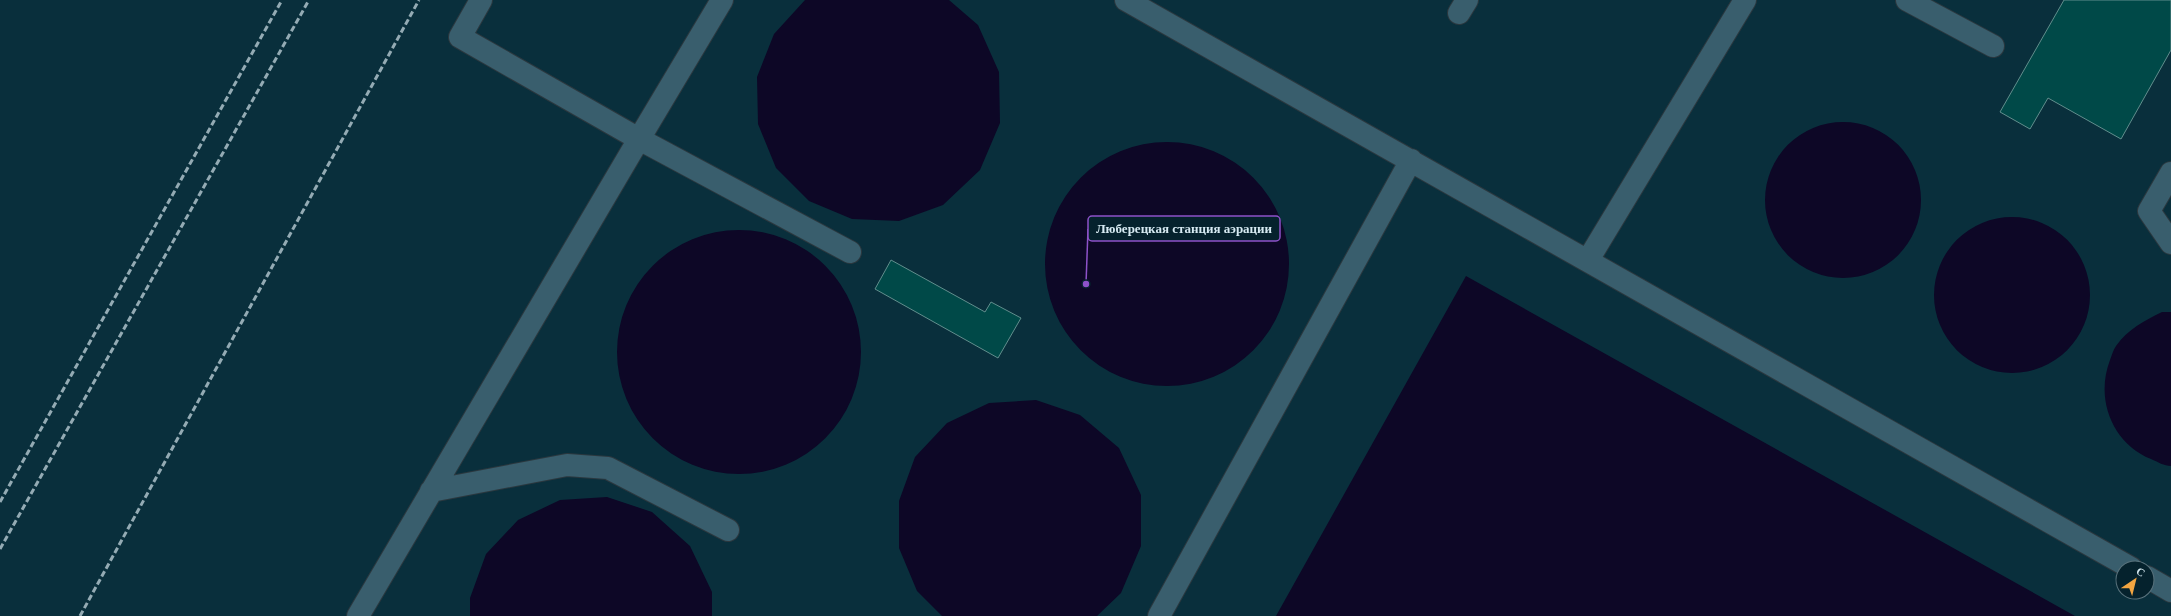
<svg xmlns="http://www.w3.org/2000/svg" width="2171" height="616" font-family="'Times New Roman',serif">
<rect width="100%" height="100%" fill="#05222d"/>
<path fill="#092f3c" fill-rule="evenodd" d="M 0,0 L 2171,0 L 2171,616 L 0,616 ZM 2123,568 L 2147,568 L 2147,592 L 2123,592 Z"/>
<path fill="#0d0726" d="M 805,0 L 949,0 L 978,25 L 999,72 L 1000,123 L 980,170 L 943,205 L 899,221 L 852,219 L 809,201 L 776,168 L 758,124 L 757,77 L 774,34 Z
M1765 200a78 78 0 1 1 156 0a78 78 0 1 1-156 0Z
M1045 264a122 122 0 1 1 244 0a122 122 0 1 1-244 0Z
M1934 295a78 78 0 1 1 156 0a78 78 0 1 1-156 0Z
M617 352a122 122 0 1 1 244 0a122 122 0 1 1-244 0Z
M 1466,276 L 2075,616 L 1276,616 Z
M 2162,312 L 2171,312 L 2171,466 C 2164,466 2158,462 2151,459 C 2112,443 2095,399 2110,360 C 2112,355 2113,350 2116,346 C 2128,329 2144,321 2162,312 Z
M 1036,400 L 1080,415 L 1119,448 L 1141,495 L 1141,546 L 1121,593 L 1097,616 L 942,616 L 917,591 L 899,548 L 899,501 L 915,457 L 947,423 L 989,403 Z
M 607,497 L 652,512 L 690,546 L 712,592 L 712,616 L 470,616 L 470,598 L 486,554 L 518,520 L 560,500 Z"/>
<path fill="#004948" stroke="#618e8d" d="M 2064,0 L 2171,0 L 2171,50 L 2121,139 L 2048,98 L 2030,129 L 2000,112 Z
M 891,260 L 985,312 L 991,302 L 1021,318 L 998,358 L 875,289 Z"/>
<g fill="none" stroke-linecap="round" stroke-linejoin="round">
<defs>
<path id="minor" d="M 722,0 L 639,139 L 850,252
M 1126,0 L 2131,568
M 1907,0 L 1993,46
M 1459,13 L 1467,0
M 2171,173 L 2149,211 L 2171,243
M 1588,260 L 1745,0
M 431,491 L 567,465 L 608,468 L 728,530
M 2147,577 L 2171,591
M 358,616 L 639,139 L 460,37 L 481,0
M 1159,616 L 1411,160"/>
</defs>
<use href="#minor" stroke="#2b383f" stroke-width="24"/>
<use href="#minor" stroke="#395e6d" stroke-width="22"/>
<path stroke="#94abb4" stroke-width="3" stroke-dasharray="6 3" stroke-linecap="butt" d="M 0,502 L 282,0
M 0,549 L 309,0
M 80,616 L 419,0"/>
</g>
<path fill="none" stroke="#8d52c9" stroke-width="1.5" d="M1086 284L1088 229"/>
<circle fill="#8d52c9" stroke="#05222d" stroke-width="1.5" cx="1086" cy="284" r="4"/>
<rect fill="#05222d" stroke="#8d52c9" stroke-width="1.5" x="1088" y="216" width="192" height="25" rx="4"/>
<g font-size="13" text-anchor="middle" font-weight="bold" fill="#d6eaf2">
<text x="1184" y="233">Люберецкая станция аэрации</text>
</g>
<g transform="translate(2135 580) rotate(35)"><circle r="19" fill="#05222d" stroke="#59727c"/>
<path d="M0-3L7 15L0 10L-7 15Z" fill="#f2a541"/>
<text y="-6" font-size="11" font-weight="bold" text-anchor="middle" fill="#d6eaf2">С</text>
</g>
</svg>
